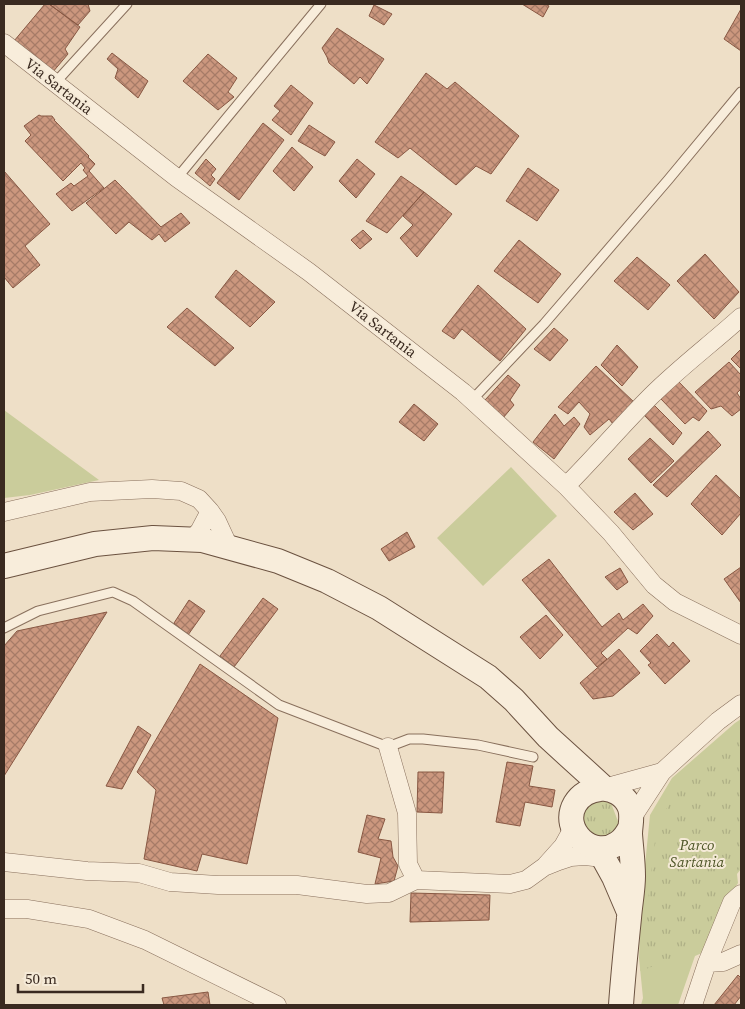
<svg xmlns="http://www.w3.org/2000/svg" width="745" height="1009" font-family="'Source Serif 4',serif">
<defs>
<pattern id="park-tufts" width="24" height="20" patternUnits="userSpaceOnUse" patternTransform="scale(1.25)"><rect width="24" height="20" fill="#cacc9b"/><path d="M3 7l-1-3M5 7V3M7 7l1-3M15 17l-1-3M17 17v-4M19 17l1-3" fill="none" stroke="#aeaf85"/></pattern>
<pattern id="building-cross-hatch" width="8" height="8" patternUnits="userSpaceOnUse" patternTransform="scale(1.25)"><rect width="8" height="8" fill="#cb977e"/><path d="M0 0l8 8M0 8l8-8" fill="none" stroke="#a67b67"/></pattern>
</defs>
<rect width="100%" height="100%" fill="#eedfc7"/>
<path fill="#cacc9b" d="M 4,410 L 99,480 L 30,495 L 4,498 Z
M 511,467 L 557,516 L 483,586 L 437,538 Z
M 741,719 L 741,869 L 737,874 L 738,883 L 727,901 L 702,953 L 695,956 L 678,1005 L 641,1005 L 643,998 L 639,958 L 641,905 L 650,815 L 672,778 L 735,723 Z"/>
<path fill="url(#park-tufts)" d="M 741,729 L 741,865 L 694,952 L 640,971 L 657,823 L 696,764 Z
M 604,798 L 611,803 L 619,824 L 619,832 L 606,842 L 588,831 L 582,817 L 588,802 Z"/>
<path fill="url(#building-cross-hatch)" stroke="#885843" d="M 45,4 L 49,4 L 80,27 L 65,49 L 68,54 L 52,73 L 14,41 Z
M 49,4 L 88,4 L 90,11 L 78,25 Z
M 522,4 L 545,4 L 549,6 L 543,17 Z
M 374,5 L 392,14 L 384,25 L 369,16 Z
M 741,9 L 741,51 L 724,39 Z
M 337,28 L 384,59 L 367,84 L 360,77 L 354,84 L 329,63 L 327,57 L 322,48 Z
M 112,53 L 148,81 L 138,98 L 115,78 L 118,69 L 107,59 Z
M 208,54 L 237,78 L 228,92 L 234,97 L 218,110 L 183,81 Z
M 426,73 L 447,89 L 455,82 L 519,136 L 491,174 L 476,166 L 456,185 L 410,148 L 398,158 L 375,142 Z
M 291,85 L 313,103 L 291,135 L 272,120 L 280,111 L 274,106 Z
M 39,115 L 41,116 L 52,116 L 55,120 L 54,120 L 89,156 L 88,157 L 95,164 L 89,171 L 104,188 L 72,211 L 56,194 L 71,183 L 74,186 L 88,176 L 83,170 L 85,168 L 81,163 L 63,181 L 25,141 L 31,135 L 24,126 Z
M 263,123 L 284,140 L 239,200 L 217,183 Z
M 309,125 L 335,142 L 325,156 L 298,141 Z
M 292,147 L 313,167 L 294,191 L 273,171 Z
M 206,159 L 216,169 L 211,175 L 215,179 L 210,186 L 195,173 Z
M 357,159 L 375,174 L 356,198 L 339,181 Z
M 528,168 L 559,190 L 537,221 L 506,201 Z
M 4,171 L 50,224 L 25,246 L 40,265 L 13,288 L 4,277 Z
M 401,176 L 424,192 L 387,233 L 366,221 Z
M 115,180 L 161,227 L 181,213 L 190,223 L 165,242 L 159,234 L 152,240 L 129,222 L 116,234 L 86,203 Z
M 424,192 L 452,214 L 417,257 L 400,238 L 413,225 L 403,216 Z
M 363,230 L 372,239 L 360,249 L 351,240 Z
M 519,240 L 561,274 L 538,303 L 494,271 Z
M 705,254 L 739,292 L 714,319 L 677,281 Z
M 637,257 L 670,285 L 648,310 L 614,281 Z
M 236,270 L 275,302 L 250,327 L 215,297 Z
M 478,285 L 526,329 L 500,361 L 462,329 L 454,339 L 442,331 Z
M 187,308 L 234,348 L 215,366 L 167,327 Z
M 554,328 L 568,340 L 550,361 L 534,349 Z
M 617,345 L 638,367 L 622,386 L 601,365 Z
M 741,349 L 741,369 L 731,359 Z
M 729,362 L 741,375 L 741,389 L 737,393 L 741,399 L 741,409 L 732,416 L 721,406 L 711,409 L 695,392 Z
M 596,366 L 635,403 L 613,424 L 609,419 L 590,435 L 584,427 L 590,414 L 579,402 L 568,414 L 558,407 Z
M 508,375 L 520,385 L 510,400 L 514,405 L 503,418 L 485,400 Z
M 678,381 L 707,411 L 699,421 L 693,417 L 685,424 L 661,399 Z
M 414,404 L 438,424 L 424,441 L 399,422 Z
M 653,404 L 682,433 L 673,445 L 644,415 Z
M 555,414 L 564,426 L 574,417 L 580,424 L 554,459 L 533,442 Z
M 708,431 L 721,445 L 667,497 L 653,485 Z
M 650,438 L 674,461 L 651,483 L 628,459 Z
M 716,475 L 741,499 L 741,513 L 722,535 L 691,504 Z
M 635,493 L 653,514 L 633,530 L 614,512 Z
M 407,532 L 415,547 L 389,561 L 381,549 Z
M 549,559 L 602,627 L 619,613 L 623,620 L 643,604 L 653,616 L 637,634 L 628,628 L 601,653 L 607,659 L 597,667 L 522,580 Z
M 741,567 L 741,603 L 724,579 Z
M 620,568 L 628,582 L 617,590 L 605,577 Z
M 263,598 L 278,609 L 234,667 L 220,656 Z
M 189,600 L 205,611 L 188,635 L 174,623 Z
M 107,612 L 62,684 L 4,776 L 4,646 L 17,631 Z
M 546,615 L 563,635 L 540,659 L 520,637 Z
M 657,634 L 669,647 L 673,642 L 690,661 L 665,684 L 648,665 L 651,663 L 640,651 Z
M 619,649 L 640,673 L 613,696 L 593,699 L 580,683 Z
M 200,664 L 278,718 L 247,864 L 202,854 L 197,871 L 144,859 L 156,790 L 137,772 Z
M 138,726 L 151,735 L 122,789 L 106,786 Z
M 507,762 L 533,766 L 529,786 L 555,790 L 552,807 L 525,802 L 520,826 L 496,822 Z
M 418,772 L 444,772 L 442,813 L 417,812 Z
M 367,815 L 385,819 L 378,839 L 391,841 L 393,857 L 398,866 L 394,881 L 375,884 L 381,858 L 358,852 Z
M 411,893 L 490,895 L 489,920 L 410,922 Z
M 738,975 L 741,978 L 741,996 L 734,1005 L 714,1005 Z
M 208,992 L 210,1005 L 164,1005 L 162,998 Z"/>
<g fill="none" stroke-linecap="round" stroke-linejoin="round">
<defs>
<path id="lane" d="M 55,83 L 127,4
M 177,178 L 321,4
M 472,400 L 544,324 L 668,180 L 741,92
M 4,628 L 38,611 L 113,592 L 133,601 L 279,705 L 388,747 L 409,739 L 423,739 L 478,745 L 533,757"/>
<path id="street" d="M 4,43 L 177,178 L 309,272 L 463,392 L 566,486 L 611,533 L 654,585 L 675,602 L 741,635
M 566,486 C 595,457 622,425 651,396 C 679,368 711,344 741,317
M 4,512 L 90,492 L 152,489 L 181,491 L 199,499 L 210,511
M 192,540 L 200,530 L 210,511 L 217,521 L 229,547
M 388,747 L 407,813 L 408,864 L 416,880 L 510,884 L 526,880 L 544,867 L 559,861 L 571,857 L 585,856 L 603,858
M 604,788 L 662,772
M 632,818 L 662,772 L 718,721 L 741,704
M 4,862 L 87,871 L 139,873 L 170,882 L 218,885 L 297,885 L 367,894 L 389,893 L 416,880
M 546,865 L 563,846 L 573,828
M 4,909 L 27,909 L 89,919 L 145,940 L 277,1005
M 707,963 L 723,962 L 741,954
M 693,1005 L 707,963 L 732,902 L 741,894"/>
<path id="secondary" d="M 4,566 L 95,544 L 153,538 L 202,540 L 278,561 L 327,581 L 379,608 L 488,677 L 514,700 L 548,737 L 604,788
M 598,848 L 614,877 L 629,912
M 621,1005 C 623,976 626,947 629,918 C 630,904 633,890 633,876 C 633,862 631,848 630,834 C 630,825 633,817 630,808 C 626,796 612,787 600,789 C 589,790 581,794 575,804 C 560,830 593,861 618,843 C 624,839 627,834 630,828"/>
</defs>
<use href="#lane" stroke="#89705d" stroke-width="11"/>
<use href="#street" stroke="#89705d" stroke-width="19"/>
<use href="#secondary" stroke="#6b5240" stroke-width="26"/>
<use href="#lane" stroke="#f8eddb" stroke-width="9"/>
<use href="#street" stroke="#f8eddb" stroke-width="18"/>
<use href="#secondary" stroke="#f8eddb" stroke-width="24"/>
</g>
<g text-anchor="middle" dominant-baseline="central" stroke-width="4" stroke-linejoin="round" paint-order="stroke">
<g font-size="15" fill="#3a2a20" stroke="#f5ead7">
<text transform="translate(59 86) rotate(38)">Via Sartania</text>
<text transform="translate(383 329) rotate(38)">Via Sartania</text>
</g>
<g font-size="15" font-style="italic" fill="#4e5627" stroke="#f5ead7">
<text x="697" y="844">Parco<tspan x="697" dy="17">Sartania</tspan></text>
</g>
</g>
<rect width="745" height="1009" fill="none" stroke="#3a2a20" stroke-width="10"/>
<path d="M18 984v8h125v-8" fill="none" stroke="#3a2a20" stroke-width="2.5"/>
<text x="25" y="984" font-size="15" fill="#3a2a20" stroke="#f5ead7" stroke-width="4" paint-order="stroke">50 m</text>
</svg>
